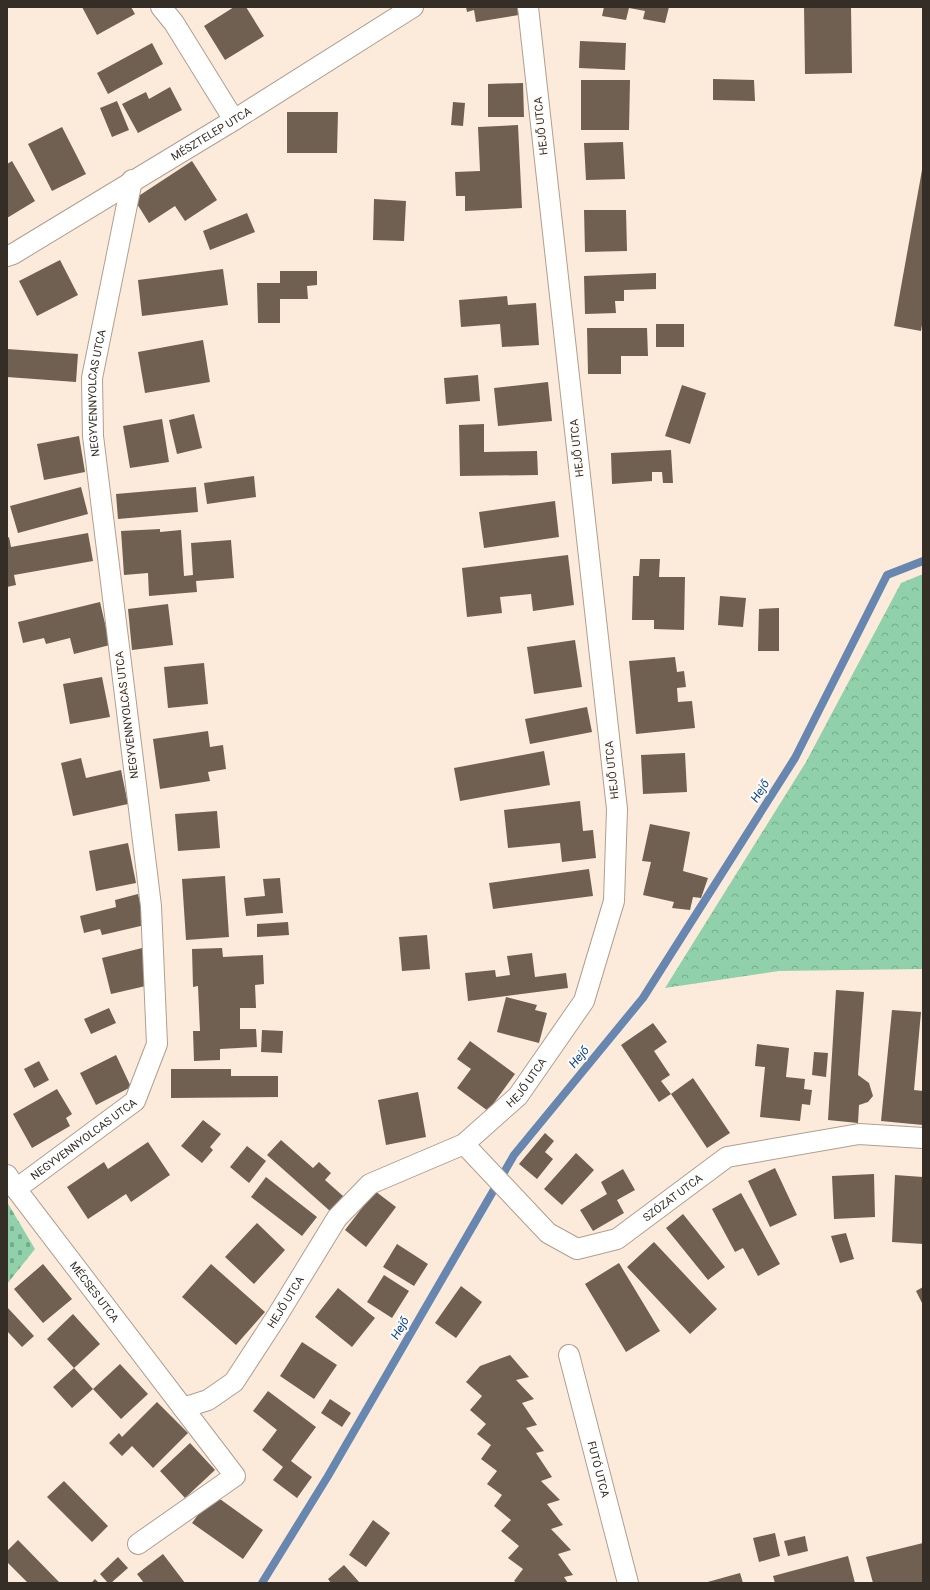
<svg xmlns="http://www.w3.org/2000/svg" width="930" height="1590" font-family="Roboto,sans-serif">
<defs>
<pattern id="cemetery-stones" width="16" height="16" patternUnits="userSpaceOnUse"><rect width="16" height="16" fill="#90d1ac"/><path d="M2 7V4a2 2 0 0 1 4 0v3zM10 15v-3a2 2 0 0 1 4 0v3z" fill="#76aa8c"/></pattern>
<pattern id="park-crowns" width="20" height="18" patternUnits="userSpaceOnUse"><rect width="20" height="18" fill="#90d1ac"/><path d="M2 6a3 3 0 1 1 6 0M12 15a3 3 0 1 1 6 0" fill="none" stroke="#76aa8c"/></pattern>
</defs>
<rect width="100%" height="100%" fill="#fcebda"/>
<path fill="url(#cemetery-stones)" d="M 7,1202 L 35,1249 L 7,1284 Z"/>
<path fill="url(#park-crowns)" d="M 923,574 L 923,969 L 779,971 L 665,988 L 806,762 L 901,583 Z"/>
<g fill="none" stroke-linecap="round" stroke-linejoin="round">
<path stroke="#6887b0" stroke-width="8" d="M 262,1583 L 328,1476 L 514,1155 L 643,998 L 795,758 L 887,575 L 923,561"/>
</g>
<path fill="#6f6052" d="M 82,7 L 131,7 L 135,14 L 97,35 Z
M 234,7 L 246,7 L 264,36 L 225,60 L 204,26 Z
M 466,7 L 517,7 L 519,15 L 476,22 L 474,10 L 467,12 Z
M 604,7 L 669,7 L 665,23 L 643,19 L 645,11 L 629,8 L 626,20 L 602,16 Z
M 804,7 L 851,7 L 852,73 L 805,74 Z
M 580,41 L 626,43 L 625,70 L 579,68 Z
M 152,43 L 163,64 L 108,94 L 97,73 Z
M 713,79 L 754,80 L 755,101 L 713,100 Z
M 581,80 L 630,80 L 629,130 L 581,130 Z
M 523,83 L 524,117 L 488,117 L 488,84 Z
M 170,87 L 182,110 L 138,133 L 122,104 L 146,92 L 149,99 Z
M 117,101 L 129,130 L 112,137 L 100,108 Z
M 453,102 L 465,103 L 463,126 L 451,125 Z
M 287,112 L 338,112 L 337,153 L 287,153 Z
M 518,125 L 522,208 L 465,211 L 465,196 L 456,196 L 455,172 L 480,171 L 478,127 Z
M 62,127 L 86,174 L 52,191 L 28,144 Z
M 623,142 L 625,179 L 586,180 L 584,143 Z
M 12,161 L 35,201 L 7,218 L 7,164 Z
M 192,161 L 217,200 L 185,221 L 175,206 L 149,223 L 134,199 Z
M 922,170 L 923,319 L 921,331 L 894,326 Z
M 374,199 L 406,201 L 404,241 L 373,240 Z
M 584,210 L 626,210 L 627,251 L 585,252 Z
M 247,213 L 255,232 L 210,250 L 203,231 Z
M 60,260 L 78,295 L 37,316 L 19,281 Z
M 223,269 L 228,305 L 142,316 L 138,280 Z
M 280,271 L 317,271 L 317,285 L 307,286 L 308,299 L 280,299 L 280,323 L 258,323 L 257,283 L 280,283 Z
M 656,273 L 656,289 L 624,290 L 624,301 L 615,301 L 616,313 L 585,314 L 584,276 Z
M 507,296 L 508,305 L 536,303 L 539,345 L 502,347 L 500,324 L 461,327 L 459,300 Z
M 656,324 L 684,324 L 684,347 L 656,347 Z
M 587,328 L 647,328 L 648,356 L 621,356 L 621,374 L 588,374 Z
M 203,340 L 210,382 L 145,393 L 138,352 Z
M 7,349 L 78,354 L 76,382 L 7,377 Z
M 478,375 L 480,401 L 446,404 L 444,378 Z
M 548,382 L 552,421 L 498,426 L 494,388 Z
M 682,385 L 706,393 L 690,444 L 665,436 Z
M 194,414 L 202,448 L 177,454 L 169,420 Z
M 162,419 L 169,462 L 130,468 L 123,426 Z
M 484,424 L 484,452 L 537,451 L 538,475 L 460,476 L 459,425 Z
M 79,436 L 85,472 L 44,480 L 37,444 Z
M 671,450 L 673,483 L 663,483 L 662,472 L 652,472 L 652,481 L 612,484 L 611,453 Z
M 254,476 L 256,497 L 207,504 L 204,483 Z
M 81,487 L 88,514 L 18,533 L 10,506 Z
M 196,487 L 198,512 L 118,519 L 116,494 Z
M 555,501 L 559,537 L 484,548 L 479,512 Z
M 160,529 L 160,532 L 181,530 L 184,576 L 193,575 L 191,543 L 231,540 L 234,578 L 196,581 L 197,592 L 149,596 L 148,573 L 124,575 L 121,531 Z
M 88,533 L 93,561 L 14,575 L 16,585 L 7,587 L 7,538 L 9,537 L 11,547 Z
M 568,555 L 574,605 L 533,611 L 531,594 L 500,597 L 502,613 L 467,617 L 462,568 Z
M 640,559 L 660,559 L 659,577 L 685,577 L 684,630 L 654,629 L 654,620 L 632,620 L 633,576 L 639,576 Z
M 720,596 L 746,598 L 743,627 L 718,625 Z
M 100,602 L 110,645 L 74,654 L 70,638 L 46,644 L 44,638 L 23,643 L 18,622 Z
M 168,604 L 173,645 L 132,650 L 128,609 Z
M 779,608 L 779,651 L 758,651 L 759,609 Z
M 575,640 L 582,687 L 534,694 L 527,647 Z
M 675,657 L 677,672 L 684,671 L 686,687 L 677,688 L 678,702 L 692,701 L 695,728 L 636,734 L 629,661 Z
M 204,663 L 208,704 L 168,708 L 164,667 Z
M 102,677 L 110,717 L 70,724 L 63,684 Z
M 587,707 L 592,732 L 530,744 L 525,719 Z
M 208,731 L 210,747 L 223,745 L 226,769 L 208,772 L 210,781 L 160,789 L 153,739 Z
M 544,751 L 550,785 L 460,801 L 454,768 Z
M 685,753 L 687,792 L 643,794 L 641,755 Z
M 81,758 L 86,778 L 121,770 L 128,804 L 73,816 L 61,763 Z
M 580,801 L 583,831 L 593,830 L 596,858 L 562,862 L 560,843 L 508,848 L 504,810 Z
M 217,811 L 220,848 L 178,851 L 175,814 Z
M 650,824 L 690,832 L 683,871 L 708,878 L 701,898 L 693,897 L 690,910 L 672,908 L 674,902 L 643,895 L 651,862 L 642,861 Z
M 128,843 L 136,883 L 96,891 L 89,851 Z
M 589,869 L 593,896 L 493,909 L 489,883 Z
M 225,876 L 229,937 L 186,940 L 182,879 Z
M 280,878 L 283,913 L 246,916 L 244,898 L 265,896 L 263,879 Z
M 138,894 L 145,925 L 102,935 L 100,929 L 84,933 L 80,916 L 116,907 L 115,900 Z
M 288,922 L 289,935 L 257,937 L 257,924 Z
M 427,935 L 430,969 L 402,971 L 399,937 Z
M 142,948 L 150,985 L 111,994 L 102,958 Z
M 222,948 L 223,957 L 263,955 L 264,984 L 255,985 L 256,1008 L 240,1008 L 240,1029 L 256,1029 L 257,1047 L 220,1049 L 220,1060 L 194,1061 L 193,1031 L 200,1031 L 198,986 L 193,987 L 192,949 Z
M 532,953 L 535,977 L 566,973 L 568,988 L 468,1001 L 465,973 L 495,970 L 496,977 L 510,975 L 507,956 Z
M 836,990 L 864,992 L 858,1075 L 869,1083 L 873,1096 L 868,1102 L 859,1105 L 858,1123 L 828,1120 Z
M 506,997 L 537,1005 L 535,1010 L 547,1013 L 539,1043 L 497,1032 Z
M 109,1008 L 116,1023 L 91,1034 L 84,1019 Z
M 892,1010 L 921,1012 L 914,1090 L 923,1091 L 923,1125 L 881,1121 Z
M 653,1023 L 667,1042 L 654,1051 L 670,1075 L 661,1081 L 671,1094 L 659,1102 L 621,1045 Z
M 262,1030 L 283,1031 L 282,1053 L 261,1052 Z
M 470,1041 L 515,1074 L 488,1111 L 457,1088 L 471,1069 L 457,1059 Z
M 757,1044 L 789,1048 L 786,1077 L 805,1079 L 804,1089 L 812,1090 L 810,1105 L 802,1104 L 800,1121 L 760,1117 L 765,1067 L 755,1066 Z
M 814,1052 L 828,1053 L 826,1077 L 812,1075 Z
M 116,1055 L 131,1087 L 96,1105 L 80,1073 Z
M 39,1061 L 49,1080 L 34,1088 L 24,1069 Z
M 171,1069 L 231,1069 L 231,1076 L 278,1076 L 278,1097 L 171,1098 Z
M 693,1078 L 730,1133 L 707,1148 L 671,1094 Z
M 57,1089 L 72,1114 L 66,1118 L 70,1126 L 32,1148 L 13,1114 Z
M 418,1092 L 426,1137 L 386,1145 L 378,1100 Z
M 203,1120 L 221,1134 L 210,1147 L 213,1150 L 202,1163 L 181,1146 Z
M 545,1133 L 554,1141 L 545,1152 L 553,1159 L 537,1179 L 519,1164 Z
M 281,1140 L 313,1168 L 319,1162 L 331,1173 L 325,1180 L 343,1196 L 330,1211 L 267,1155 Z
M 148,1142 L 170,1175 L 131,1202 L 126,1194 L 88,1219 L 67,1187 L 104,1162 L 108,1169 Z
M 247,1146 L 266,1161 L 249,1183 L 230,1167 Z
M 576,1153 L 594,1170 L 562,1205 L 544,1189 Z
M 775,1168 L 797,1215 L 770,1227 L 748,1181 Z
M 623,1169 L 635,1190 L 617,1200 L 624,1213 L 593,1231 L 580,1210 L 607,1194 L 601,1182 Z
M 874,1174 L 875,1217 L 834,1219 L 832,1176 Z
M 895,1175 L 923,1177 L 923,1244 L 892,1242 Z
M 266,1177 L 317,1217 L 302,1236 L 251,1197 Z
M 375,1191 L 396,1207 L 366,1247 L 345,1230 Z
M 741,1193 L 780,1264 L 758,1276 L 743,1248 L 735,1252 L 712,1209 Z
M 683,1214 L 725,1267 L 708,1280 L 666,1228 Z
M 257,1223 L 285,1250 L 254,1284 L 225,1257 Z
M 846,1233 L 854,1259 L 840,1263 L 831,1236 Z
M 654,1242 L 717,1309 L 690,1334 L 627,1267 Z
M 397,1244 L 428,1264 L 414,1286 L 383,1267 Z
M 619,1263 L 660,1331 L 626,1352 L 585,1284 Z
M 43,1264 L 72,1299 L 43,1323 L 14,1289 Z
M 211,1264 L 265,1312 L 236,1345 L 182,1297 Z
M 384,1275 L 409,1291 L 392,1318 L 367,1302 Z
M 461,1286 L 482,1302 L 456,1338 L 435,1323 Z
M 923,1287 L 923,1305 L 916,1291 Z
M 338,1288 L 375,1318 L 352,1347 L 315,1317 Z
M 7,1307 L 34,1336 L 22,1347 L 7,1331 Z
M 73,1314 L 100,1344 L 74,1368 L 93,1389 L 72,1408 L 53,1387 L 74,1368 L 47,1339 Z
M 302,1342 L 337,1365 L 314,1399 L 280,1376 Z
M 510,1355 L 529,1377 L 516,1380 L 534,1399 L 522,1403 L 537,1425 L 526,1428 L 544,1451 L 536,1453 L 552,1477 L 541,1481 L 560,1500 L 547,1504 L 563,1525 L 551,1529 L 571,1550 L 558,1554 L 573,1575 L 564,1577 L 568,1583 L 517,1583 L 514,1581 L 523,1569 L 508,1558 L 519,1546 L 501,1531 L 511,1520 L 494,1506 L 502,1495 L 487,1484 L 497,1471 L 481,1459 L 491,1445 L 477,1434 L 486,1424 L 470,1410 L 482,1396 L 466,1382 L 480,1366 Z
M 120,1364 L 148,1394 L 121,1419 L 93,1389 Z
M 268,1391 L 316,1427 L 291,1461 L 312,1477 L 297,1498 L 273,1480 L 283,1467 L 262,1450 L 277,1430 L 253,1411 Z
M 330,1399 L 351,1413 L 342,1427 L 321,1413 Z
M 157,1402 L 188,1433 L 153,1468 L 132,1446 L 122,1456 L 109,1443 L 119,1433 L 122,1437 Z
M 190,1443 L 215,1470 L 185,1498 L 160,1471 Z
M 64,1481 L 108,1526 L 92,1542 L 47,1497 Z
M 213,1494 L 263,1530 L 243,1559 L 192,1523 Z
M 373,1520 L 390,1533 L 366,1567 L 349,1555 Z
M 775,1533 L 780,1556 L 759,1562 L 753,1538 Z
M 805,1536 L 808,1551 L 788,1556 L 784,1541 Z
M 18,1540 L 60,1583 L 28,1583 L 7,1562 L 7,1551 Z
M 923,1543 L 923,1583 L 873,1583 L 866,1557 Z
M 163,1554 L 185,1583 L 144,1583 L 137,1574 Z
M 848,1556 L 855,1583 L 775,1583 L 773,1576 Z
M 118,1557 L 128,1568 L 111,1583 L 108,1583 L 100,1574 Z
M 344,1565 L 360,1583 L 331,1583 L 328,1579 Z
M 740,1573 L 743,1583 L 704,1583 Z
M 95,1579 L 99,1583 L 91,1583 Z"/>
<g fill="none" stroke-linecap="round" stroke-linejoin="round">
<defs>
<g id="minor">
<path d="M 161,7 L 174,23 L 234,120"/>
<path id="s1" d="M 7,256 L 13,254 L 234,120 L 413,7"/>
<path id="s2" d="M 464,1144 L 548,1233 L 577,1249 L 617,1239 L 727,1157 L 859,1134 L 923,1138"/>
<path id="s3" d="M 7,1175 L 16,1189 L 235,1476 L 138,1544"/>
<path id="s4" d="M 16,1189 L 135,1101 L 157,1044 L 151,906 L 93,436 L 92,378 L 132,180"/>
<path id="s5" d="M 569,1355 L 628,1583"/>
<path id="s6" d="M 183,1408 L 208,1400 L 234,1382 L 277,1316 L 337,1218 L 370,1184 L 464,1144 L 518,1096 L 584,1001 L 614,901 L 617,809 L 528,7"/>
</g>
</defs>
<use href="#minor" stroke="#b09f90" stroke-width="22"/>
<use href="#minor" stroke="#fff" stroke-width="20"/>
</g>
<g text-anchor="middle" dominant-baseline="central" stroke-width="4" stroke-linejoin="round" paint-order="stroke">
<g font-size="11" fill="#342e27" stroke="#fffbf8">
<text transform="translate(541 126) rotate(-96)">HEJŐ UTCA</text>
<text stroke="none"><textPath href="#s1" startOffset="238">MÉSZTELEP UTCA</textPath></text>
<text stroke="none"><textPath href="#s4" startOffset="864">NEGYVENNYOLCAS UTCA</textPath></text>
<text transform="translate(577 448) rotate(-96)">HEJŐ UTCA</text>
<text transform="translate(127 715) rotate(-97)">NEGYVENNYOLCAS UTCA</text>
<text transform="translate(612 770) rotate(-96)">HEJŐ UTCA</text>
<text stroke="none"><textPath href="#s6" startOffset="489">HEJŐ UTCA</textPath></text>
<text stroke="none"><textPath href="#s4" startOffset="84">NEGYVENNYOLCAS UTCA</textPath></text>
<text stroke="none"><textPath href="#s2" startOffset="266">SZÓZAT UTCA</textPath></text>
<text stroke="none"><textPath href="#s3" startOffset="146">MÉCSES UTCA</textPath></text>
<text stroke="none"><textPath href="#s6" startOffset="153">HEJŐ UTCA</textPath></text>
<text stroke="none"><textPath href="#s5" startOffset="118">FUTÓ UTCA</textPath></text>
</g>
<g font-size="12" font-style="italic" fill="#0a4890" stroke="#fffbf8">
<text transform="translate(760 791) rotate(-58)">Hejő</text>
<text transform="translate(579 1057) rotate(-51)">Hejő</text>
<text transform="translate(400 1328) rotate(-60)">Hejő</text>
</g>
</g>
<rect width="930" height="1590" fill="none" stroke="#342e27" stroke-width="16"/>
</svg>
